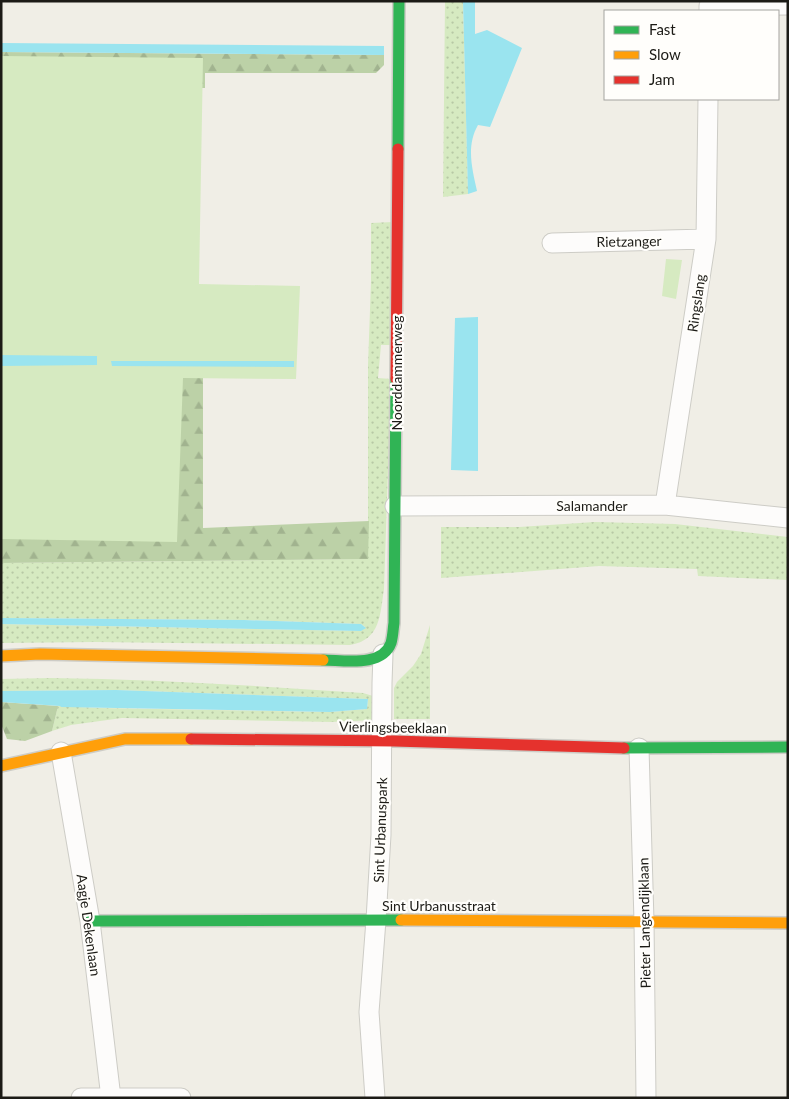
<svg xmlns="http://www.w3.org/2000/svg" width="789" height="1099" font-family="Lato,sans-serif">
<defs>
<pattern id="grass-dots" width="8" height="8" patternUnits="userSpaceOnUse" patternTransform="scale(1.25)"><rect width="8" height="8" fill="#d6eac1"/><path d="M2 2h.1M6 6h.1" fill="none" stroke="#b7c8a5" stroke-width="1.8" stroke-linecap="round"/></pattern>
<pattern id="forest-firs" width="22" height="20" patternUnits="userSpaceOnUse" patternTransform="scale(1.25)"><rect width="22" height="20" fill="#bcd1a7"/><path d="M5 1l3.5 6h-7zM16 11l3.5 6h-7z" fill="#a1b38f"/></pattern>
</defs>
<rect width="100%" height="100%" fill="#f0eee6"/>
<path fill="url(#grass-dots)" d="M 445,1 L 463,1 L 468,194 L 443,197 Z
M 393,222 L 392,345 L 381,345 L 378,378 L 391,379 L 384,589 C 380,614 381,640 350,645 L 95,642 L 1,643 L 1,624 L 361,631 L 365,627 L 361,624 L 245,620 L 1,618 L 1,563 L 368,559 L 368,365 L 371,282 L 371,223 Z
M 595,522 L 675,524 L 788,537 L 788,580 L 698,576 L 697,569 L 599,566 L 441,578 L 441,527 L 519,527 Z
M 430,625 L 430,719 L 394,719 L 394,688 L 397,682 L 413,666 L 421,654 Z
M 51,678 C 155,679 259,686 363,693 L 373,696 L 374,719 C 361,722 347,720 333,722 L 122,718 L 71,725 L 52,731 L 58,706 L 99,708 L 330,712 L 367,709 L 368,699 L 116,690 L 1,691 L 1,679 Z"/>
<path fill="url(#forest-firs)" d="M 1,52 L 384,55 L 384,65 L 376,73 L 205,73 L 205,88 L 1,87 Z
M 175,366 L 203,376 L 203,528 L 369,521 L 368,559 L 1,563 L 1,537 Z
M 1,702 L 58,706 L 52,731 L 25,741 L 7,739 L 1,724 Z"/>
<path fill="#d6eac1" d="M 1,56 L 203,58 L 199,284 L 300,286 L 296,379 L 183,378 L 177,542 L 1,539 Z
M 666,259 L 682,260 L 676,299 L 662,296 Z"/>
<path fill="#9ae4ef" d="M 463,1 L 475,1 L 475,34 L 487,30 L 522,48 L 490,127 L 478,125 C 466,146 472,168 477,191 L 468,194 Z
M 1,43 L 384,46 L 384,55 L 1,52 Z
M 478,317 L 478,471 L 451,470 L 455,318 Z
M 1,355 L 97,356 L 97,365 L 1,366 Z
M 111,361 L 294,361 L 294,367 L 112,366 Z
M 1,618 L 244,620 L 361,624 L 366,628 L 361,631 L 1,624 Z
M 116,690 L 368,699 L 367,709 L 330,712 L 61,707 L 60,706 L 1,702 L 1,691 Z"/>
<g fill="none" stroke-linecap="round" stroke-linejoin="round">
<defs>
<path id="street" d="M 709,11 L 709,6 L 788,5
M 552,243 L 706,239
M 665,505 L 706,239 L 708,99
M 395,506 L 665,505 L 788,518
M 639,748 L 644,921 L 646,1098
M 61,752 L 90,921 L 111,1098
M 81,1098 L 181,1098
M 375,1098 L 369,1012 L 376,920 L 381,835 L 382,683 L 383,654"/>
<path id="fast" d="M 398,149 L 399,1
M 323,660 C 343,660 382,668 391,643 C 393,636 393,629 394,623 L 396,379
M 624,748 L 788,747
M 90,921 L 401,920"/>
<path id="slow" d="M 1,656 L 40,654 L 323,660
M 1,766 L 125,739 L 191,739
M 401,920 L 788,923"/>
<path id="jam" d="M 396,379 L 398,149
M 191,739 L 394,741 L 624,748"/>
</defs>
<use href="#street" stroke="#cdccc6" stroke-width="21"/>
<use href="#fast" stroke="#cdccc6" stroke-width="14"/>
<use href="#slow" stroke="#cdccc6" stroke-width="14"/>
<use href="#jam" stroke="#cdccc6" stroke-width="14"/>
<use href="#street" stroke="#fdfcfb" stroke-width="19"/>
<use href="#fast" stroke="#30b455" stroke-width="11"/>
<use href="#slow" stroke="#ff9f0a" stroke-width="11"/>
<use href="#jam" stroke="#e5322d" stroke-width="11"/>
</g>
<g text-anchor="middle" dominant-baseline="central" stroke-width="4.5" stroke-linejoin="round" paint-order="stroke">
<g font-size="14" fill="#1c1b16" stroke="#fffefb">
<text transform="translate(629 241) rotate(-1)">Rietzanger</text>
<text transform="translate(696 303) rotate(-82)">Ringslang</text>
<text transform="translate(396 373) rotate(-90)">Noorddammerweg</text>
<text x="592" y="505">Salamander</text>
<text transform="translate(393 727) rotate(1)">Vierlingsbeeklaan</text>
<text transform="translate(380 830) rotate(-88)">Sint Urbanuspark</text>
<text x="439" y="905">Sint Urbanusstraat</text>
<text transform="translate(644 923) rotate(-91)">Pieter Langendijklaan</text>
<text transform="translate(89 925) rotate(82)">Aagje Dekenlaan</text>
</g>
</g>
<rect width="789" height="1099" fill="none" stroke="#1c1b16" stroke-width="5"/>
<rect x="604" y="10" width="175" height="90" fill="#fffefb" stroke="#a4a39f"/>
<rect x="614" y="26" width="25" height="8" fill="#30b455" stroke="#a4a39f"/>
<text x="649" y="35" font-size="15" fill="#1c1b16">Fast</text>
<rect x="614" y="51" width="25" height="8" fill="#ff9f0a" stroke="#a4a39f"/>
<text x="649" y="60" font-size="15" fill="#1c1b16">Slow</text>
<rect x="614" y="76" width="25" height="8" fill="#e5322d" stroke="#a4a39f"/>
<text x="649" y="85" font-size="15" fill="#1c1b16">Jam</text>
</svg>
